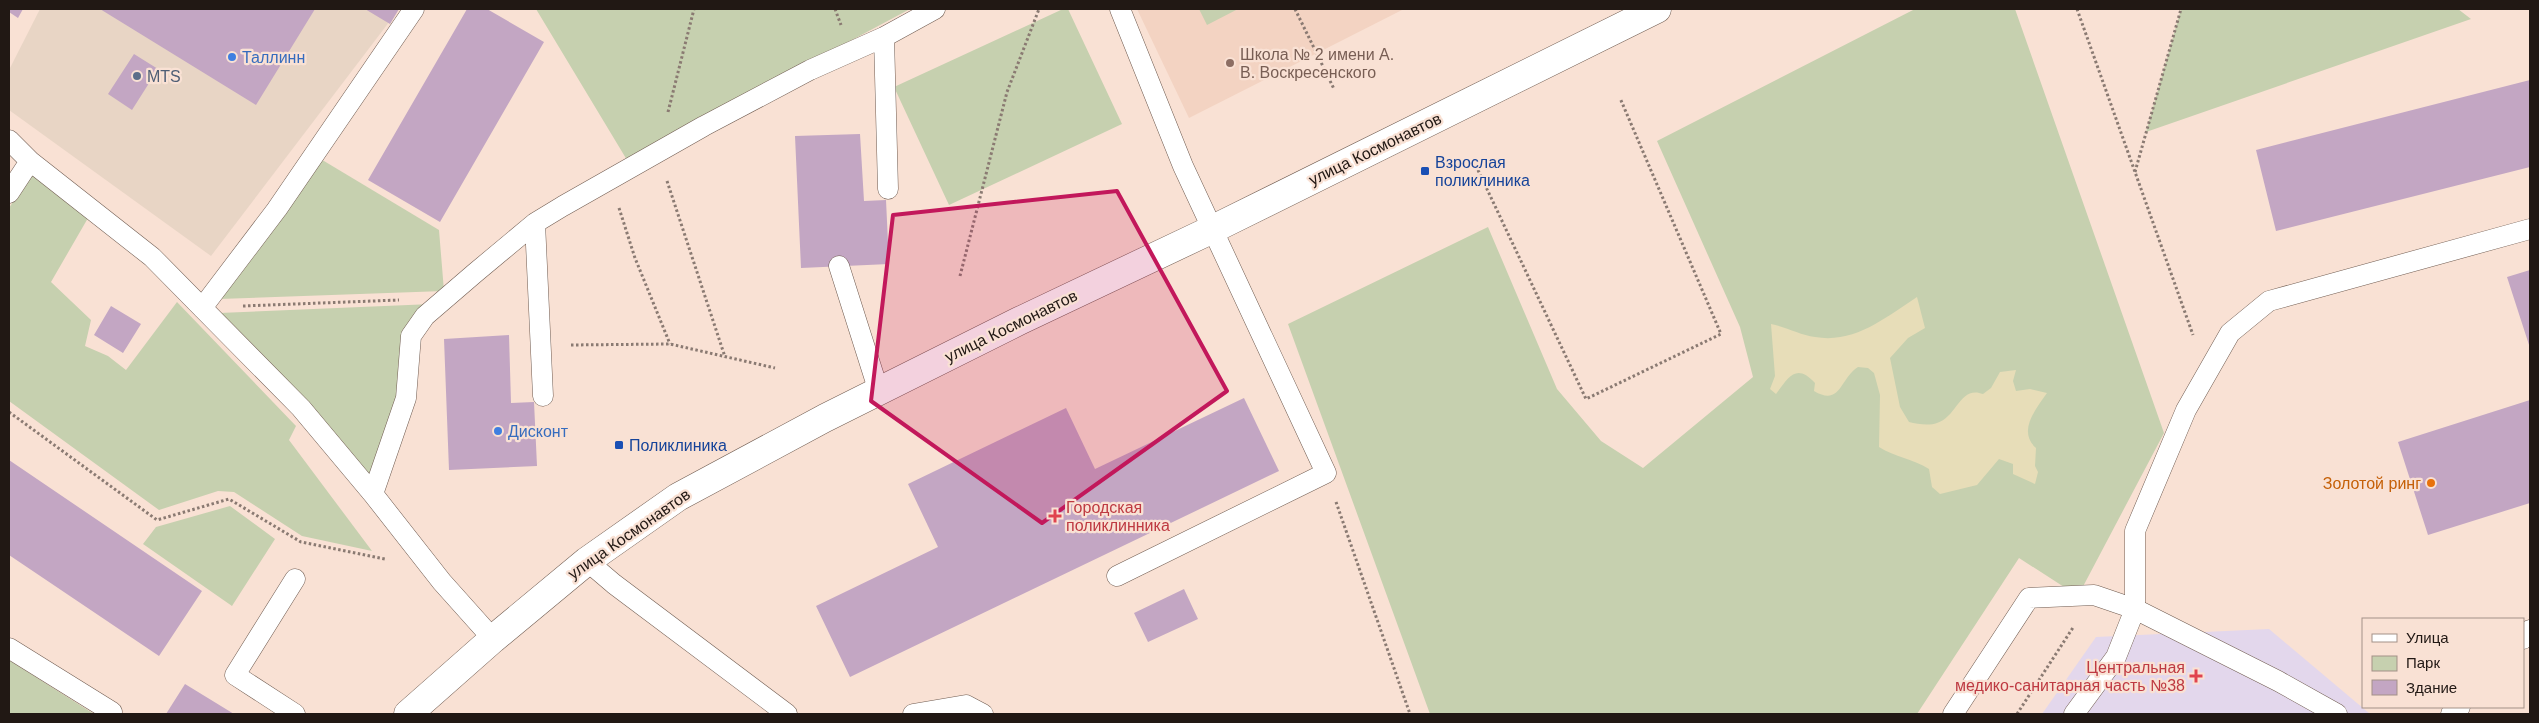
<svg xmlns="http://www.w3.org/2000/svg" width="2539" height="723" font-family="Arial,sans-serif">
<rect width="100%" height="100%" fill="#f9e1d4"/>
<path fill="#e8d5c5" d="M 40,9 L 399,9 L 211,256 L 9,110 L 9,70 Z"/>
<path fill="#f3d3c2" d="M 1137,9 L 1404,9 L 1189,118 Z"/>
<path fill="#e3d7ec" d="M 2269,629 L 2370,714 L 2042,714 L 2096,637 Z"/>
<path fill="#c6d0af" d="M 536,9 L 910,9 L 627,160 Z
M 1063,9 L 1068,9 L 1122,124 L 949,205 L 894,87 Z
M 1199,9 L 1238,9 L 1207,25 Z
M 1915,9 L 2015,9 L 2164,433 L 2078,596 L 2019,558 L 1917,714 L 1430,714 L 1288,324 L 1488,227 L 1557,389 L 1601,441 L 1643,468 L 1753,377 L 1740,327 L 1657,141 Z
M 2181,9 L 2458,9 L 2471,19 L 2146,132 Z
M 319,158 L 439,230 L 444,291 L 219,299 Z
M 32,172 L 88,218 L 51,282 L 91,320 L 85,346 L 108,356 L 126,370 L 177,302 L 296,426 L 289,440 L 372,551 L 302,536 L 234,492 L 218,491 L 159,510 L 9,401 L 9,208 Z
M 432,304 L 370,482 L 219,313 Z
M 230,506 L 275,539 L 232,606 L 143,544 L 156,527 Z
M 9,660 L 94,714 L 9,714 Z"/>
<path fill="#e7ddb8" d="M 1917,297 L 1925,328 L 1908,338 L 1890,358 L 1900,407 L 1909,422 C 1917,424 1929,426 1937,423 C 1957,417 1960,385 1983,394 L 1991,388 L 2000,372 L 2016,370 L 2013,381 L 2016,391 L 2030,389 L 2047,393 C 2036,409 2017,431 2036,448 L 2035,466 L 2038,472 L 2035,484 L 2013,474 L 2013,464 L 1999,459 L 1977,485 L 1940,494 L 1932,487 L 1929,469 C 1913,459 1895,457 1879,447 L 1880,395 L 1874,373 L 1868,368 L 1858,367 C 1840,378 1841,407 1814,391 L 1815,383 C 1796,362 1788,378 1776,394 L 1770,389 L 1775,376 L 1771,324 C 1786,327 1800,335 1815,337 C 1855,344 1886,317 1917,297 Z"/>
<path fill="#c3a6c3" d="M 9,9 L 23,9 L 18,18 L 9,12 Z
M 100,9 L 315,9 L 256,105 Z
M 365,9 L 399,9 L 390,24 Z
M 467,9 L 487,9 L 544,42 L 440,222 L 368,180 Z
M 134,54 L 158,69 L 132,110 L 108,94 Z
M 2530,80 L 2530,167 L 2276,231 L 2256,150 Z
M 860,134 L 864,201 L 886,200 L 889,264 L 801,268 L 795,136 Z
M 2530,270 L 2530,348 L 2507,277 Z
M 111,306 L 141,324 L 123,353 L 94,335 Z
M 509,335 L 511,403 L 534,402 L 537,466 L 449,470 L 444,339 Z
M 1244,398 L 1279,471 L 850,677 L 816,606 L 938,547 L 908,484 L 1066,408 L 1095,469 Z
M 2530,400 L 2530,503 L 2428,535 L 2398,442 Z
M 9,460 L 202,591 L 159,656 L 9,555 Z
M 1184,589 L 1198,619 L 1148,642 L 1134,613 Z
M 185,684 L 234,714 L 166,714 Z"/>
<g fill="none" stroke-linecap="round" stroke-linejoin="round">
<defs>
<path id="service" d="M 884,37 L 888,189
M 9,140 L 30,161 L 152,257 L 301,408 L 373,494 L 442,582 L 493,639
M 9,193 L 30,161
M 535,223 L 543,396
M 839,266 L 879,392
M 202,308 L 277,209 L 414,9
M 373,494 L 406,398 L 411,336 L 425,316 L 475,273 L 535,223 L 563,206 L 704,126 L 810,70 L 884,37 L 935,9
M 587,561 L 614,584 L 787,714
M 1117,576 L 1326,473 L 1183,166 L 1120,9
M 295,579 L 235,675 L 295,714
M 2523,639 L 2530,630
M 9,648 L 112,712
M 913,714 L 966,705 L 983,714
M 1953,714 L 2029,598 L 2094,595 L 2135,609 L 2278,681 L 2337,714
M 2074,714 L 2116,657 L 2135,609 L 2135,531 L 2186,410 L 2230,333 L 2269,301 L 2530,229
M 2451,714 L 2460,707"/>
<path id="tertiary" d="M 408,714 L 493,639 L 587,561 L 678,497 L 825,418 L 1019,321 L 1213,229 L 1657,9"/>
</defs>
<use href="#service" stroke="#705c51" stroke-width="21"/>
<use href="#tertiary" stroke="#705c51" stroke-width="29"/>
<path stroke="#8a7a72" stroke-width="3" stroke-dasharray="2.5 2.5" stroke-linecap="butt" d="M 835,9 L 841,25
M 1295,9 L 1334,89
M 2077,9 L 2193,335
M 668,112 L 694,9
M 1478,170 L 1586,399 L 1721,334 L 1620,98
M 2135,172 L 2181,9
M 667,181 L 725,357
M 619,208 L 635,258 L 670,344
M 960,276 L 1007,92 L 1039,9
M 243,306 L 399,300
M 571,345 L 670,344 L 775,368
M 9,412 L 157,520 L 229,499 L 301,542 L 385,559
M 1336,502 L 1410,714
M 2017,714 L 2074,626"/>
<use href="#service" stroke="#fff" stroke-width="20"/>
<use href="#tertiary" stroke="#fff" stroke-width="28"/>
</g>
<path fill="#c2185b" fill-opacity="0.2" stroke="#c2185b" stroke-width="4" stroke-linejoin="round" d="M 1117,191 L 1227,391 L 1042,523 L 871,401 L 893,215 Z"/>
<g fill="#3f7fe0" stroke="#f9e1d4" stroke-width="2">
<circle cx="232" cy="57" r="5"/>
<circle cx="498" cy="431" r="5"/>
</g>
<circle fill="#8d6e63" stroke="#f9e1d4" stroke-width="2" cx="1230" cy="63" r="5"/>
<circle fill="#5c6f8a" stroke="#f9e1d4" stroke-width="2" cx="137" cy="76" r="5"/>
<g fill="#1a4fb4" stroke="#f9e1d4" stroke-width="2">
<rect x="1420" y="166" width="10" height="10" rx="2.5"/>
<rect x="614" y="440" width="10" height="10" rx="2.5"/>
</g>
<circle fill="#e8710a" stroke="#f9e1d4" stroke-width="2" cx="2431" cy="483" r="5"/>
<g fill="#e0444e" stroke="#f9e1d4" stroke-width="2">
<path d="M1052.5 508.5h5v5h5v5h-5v5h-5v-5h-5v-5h5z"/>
<path d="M2193.5 668.5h5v5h5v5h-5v5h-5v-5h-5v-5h5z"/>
</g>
<g text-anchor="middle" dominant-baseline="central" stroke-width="4.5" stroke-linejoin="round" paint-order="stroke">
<g font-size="16" fill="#785e54" stroke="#f9e1d4" text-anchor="start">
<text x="1240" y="54">Школа № 2 имени А.<tspan x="1240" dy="18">В. Воскресенского</tspan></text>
</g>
<g font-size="16" fill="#366cbe" stroke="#f9e1d4" text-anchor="start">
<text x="242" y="57">Таллинн</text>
<text x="508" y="431">Дисконт</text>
</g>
<g font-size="16" fill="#4e5e75" stroke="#f9e1d4" text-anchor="start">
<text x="147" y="76">MTS</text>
</g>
<g font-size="16" fill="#211814" stroke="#f9e1d4">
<text transform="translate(1375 149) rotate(-26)">улица Космонавтов</text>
<text transform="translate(1011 326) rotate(-26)">улица Космонавтов</text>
<text transform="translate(629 534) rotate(-35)">улица Космонавтов</text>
</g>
<g font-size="16" fill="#164399" stroke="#f9e1d4" text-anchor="start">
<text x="1435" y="162">Взрослая<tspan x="1435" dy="18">поликлиника</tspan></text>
<text x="629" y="445">Поликлиника</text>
</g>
<g font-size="16" fill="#c56008" stroke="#f9e1d4" text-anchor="end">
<text x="2421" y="483">Золотой ринг</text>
</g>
<g font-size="16" fill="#be3a42" stroke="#f9e1d4" text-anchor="start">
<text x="1066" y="507">Городская<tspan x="1066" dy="18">поликлинника</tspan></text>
<text x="2185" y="667" text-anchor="end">Центральная<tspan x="2185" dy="18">медико-санитарная часть №38</tspan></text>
</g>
</g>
<rect width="2539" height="723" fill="none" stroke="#211814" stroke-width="20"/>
<rect x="2362" y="618" width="162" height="90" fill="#f9e1d4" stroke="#a39187"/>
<rect x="2372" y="634" width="25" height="8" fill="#ffffff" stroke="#a39187"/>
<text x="2406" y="643" font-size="15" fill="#211814">Улица</text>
<rect x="2372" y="656" width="25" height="15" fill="#c6d0af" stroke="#a39187"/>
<text x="2406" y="668" font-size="15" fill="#211814">Парк</text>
<rect x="2372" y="680" width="25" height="15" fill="#c3a6c3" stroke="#a39187"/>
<text x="2406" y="693" font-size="15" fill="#211814">Здание</text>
</svg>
